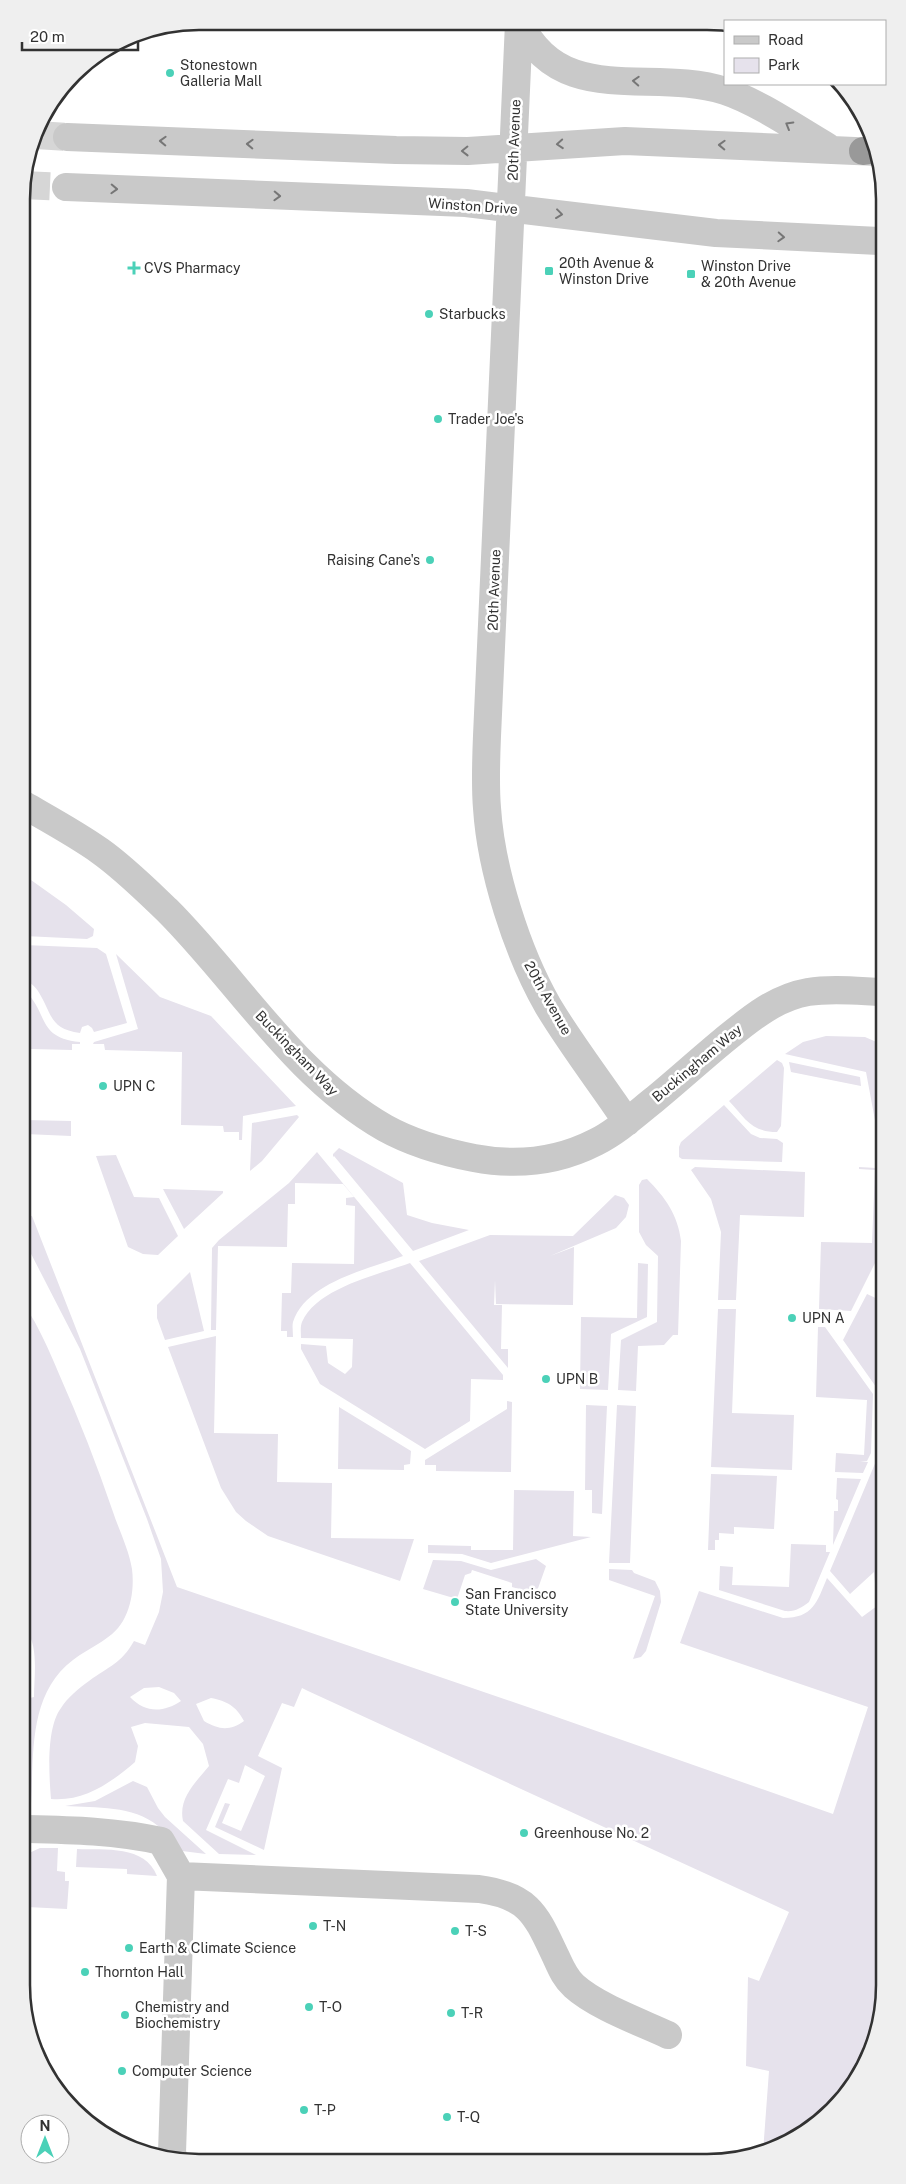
<svg xmlns="http://www.w3.org/2000/svg" width="906" height="2184" font-family="'Public Sans',sans-serif">
<rect width="100%" height="100%" fill="#fff"/>
<path fill="#e6e2ec" fill-rule="evenodd" d="M 24,875 L 66,905 L 94,929 L 93,936 L 87,939 L 24,936 Z
M 24,945 L 97,948 L 106,954 L 127,1023 L 94,1032 L 92,1028 L 88,1025 L 82,1027 L 80,1033 C 49,1029 52,1013 38,991 C 35,986 29,982 24,978 Z
M 116,954 L 160,997 L 211,1016 L 296,1106 L 243,1116 L 242,1140 L 239,1140 L 239,1132 L 224,1132 L 223,1126 L 181,1125 L 182,1052 L 105,1050 L 104,1044 L 93,1044 L 94,1042 L 138,1029 Z
M 24,990 C 49,1012 36,1038 80,1042 L 80,1044 L 72,1044 L 72,1050 L 31,1049 L 31,1040 L 24,1040 Z
M 826,1036 L 865,1037 L 881,1044 L 882,1056 L 878,1055 L 878,1048 L 877,1048 L 876,1059 L 882,1061 L 882,1158 L 866,1072 L 785,1054 L 803,1042 Z
M 777,1060 L 782,1063 L 784,1068 L 781,1126 L 777,1132 C 751,1132 745,1118 729,1101 Z
M 789,1062 L 860,1077 L 861,1086 L 791,1072 Z
M 724,1105 L 751,1134 L 760,1138 L 777,1139 L 783,1143 L 782,1162 L 682,1159 L 679,1157 L 679,1147 L 681,1142 Z
M 297,1115 L 299,1117 L 262,1161 L 250,1171 L 252,1123 Z
M 24,1120 L 71,1121 L 71,1136 L 25,1134 Z
M 339,1148 L 403,1183 L 407,1215 L 432,1223 L 469,1230 L 413,1251 L 334,1156 L 333,1157 L 333,1154 Z
M 317,1152 L 403,1256 C 369,1269 306,1282 293,1322 C 292,1326 293,1332 293,1337 L 287,1337 L 287,1331 L 281,1331 L 282,1293 L 291,1293 L 292,1263 L 354,1264 L 355,1206 L 346,1205 L 346,1198 L 354,1197 L 343,1184 L 295,1183 L 295,1204 L 288,1204 L 287,1247 L 218,1246 L 216,1330 L 211,1330 L 212,1248 L 219,1240 L 289,1183 Z
M 116,1155 L 134,1197 L 159,1198 L 178,1236 L 158,1255 L 143,1254 L 128,1247 L 96,1156 Z
M 695,1167 L 805,1172 L 804,1217 L 740,1215 L 736,1300 L 718,1300 L 721,1232 L 711,1199 L 691,1170 Z
M 859,1167 L 876,1168 L 882,1199 L 882,1249 L 851,1311 L 819,1309 L 821,1242 L 872,1243 L 875,1170 L 859,1169 Z
M 647,1179 C 665,1197 678,1215 681,1241 L 678,1335 L 673,1335 L 664,1345 L 638,1346 L 636,1391 L 618,1390 L 621,1340 L 657,1322 L 658,1256 L 646,1245 L 639,1232 L 639,1185 L 642,1180 Z
M 163,1189 L 223,1191 L 223,1193 L 184,1229 Z
M 615,1195 L 624,1198 L 629,1205 L 626,1217 L 616,1228 L 550,1256 L 574,1247 L 573,1305 L 496,1304 L 495,1280 L 494,1305 L 502,1305 L 501,1349 L 508,1349 L 508,1368 L 419,1261 L 490,1235 L 573,1236 Z
M 25,1215 L 32,1216 L 177,1587 L 548,1714 L 833,1814 L 868,1707 L 680,1643 L 699,1591 L 783,1618 C 813,1618 817,1602 827,1578 L 862,1617 L 877,1606 L 874,1572 L 850,1594 L 830,1571 L 879,1454 L 881,1394 L 843,1340 L 867,1294 L 882,1301 L 884,1996 L 871,2053 L 848,2093 L 805,2133 L 763,2152 L 769,2071 L 746,2066 L 748,1977 L 759,1981 L 789,1912 L 308,1691 L 302,1688 L 294,1707 L 282,1703 L 258,1756 L 282,1768 L 264,1850 L 215,1827 L 225,1803 L 230,1804 L 222,1823 L 241,1831 L 265,1776 L 245,1765 L 239,1783 L 228,1779 L 206,1830 L 256,1855 L 219,1854 L 183,1821 C 178,1798 196,1782 209,1766 L 203,1744 L 189,1727 L 145,1723 L 131,1727 L 138,1746 L 135,1762 C 112,1782 84,1802 51,1799 C 49,1775 46,1728 61,1708 C 67,1698 79,1688 89,1681 C 109,1666 121,1664 134,1641 L 145,1645 L 159,1612 L 163,1592 L 161,1559 L 147,1519 L 80,1349 L 25,1242 ZM 159,1687 L 174,1693 L 181,1701 C 163,1713 145,1713 130,1697 L 144,1688 ZM 211,1698 C 227,1701 236,1706 244,1721 C 230,1731 219,1730 204,1721 L 196,1704 Z
M 410,1263 L 503,1375 L 503,1380 L 471,1379 L 470,1421 L 425,1449 L 320,1384 L 301,1349 L 301,1344 L 326,1346 L 328,1363 L 345,1374 L 352,1367 L 353,1339 L 301,1338 C 301,1333 300,1327 302,1322 C 317,1288 377,1275 410,1263 Z
M 638,1263 L 648,1264 L 647,1317 L 611,1334 L 608,1390 L 580,1389 L 581,1317 L 637,1318 Z
M 190,1272 L 204,1331 L 165,1340 L 157,1318 L 157,1305 Z
M 25,1306 C 39,1327 49,1350 59,1374 C 79,1419 97,1465 113,1512 C 119,1530 129,1550 132,1569 C 134,1585 132,1603 125,1617 C 115,1639 91,1646 73,1660 C 28,1694 34,1754 31,1804 L 27,1809 L 26,1699 L 34,1697 C 34,1677 39,1646 26,1630 Z
M 718,1309 L 736,1309 L 732,1413 L 794,1415 L 792,1470 L 711,1467 Z
M 818,1327 L 825,1327 L 873,1394 L 871,1453 L 867,1461 L 860,1461 L 868,1462 L 863,1473 L 835,1472 L 836,1453 L 864,1455 L 867,1400 L 816,1397 Z
M 216,1336 L 214,1433 L 278,1434 L 277,1482 L 332,1483 L 331,1538 L 414,1539 L 400,1581 L 268,1536 L 246,1521 L 236,1512 L 221,1488 L 168,1347 Z
M 507,1401 L 512,1402 L 511,1472 L 436,1471 L 436,1465 L 425,1465 L 425,1460 L 507,1409 Z
M 586,1405 L 607,1406 L 602,1514 L 592,1513 L 592,1490 L 585,1490 Z
M 617,1405 L 636,1406 L 630,1563 L 609,1563 Z
M 339,1407 L 411,1451 L 410,1464 L 404,1465 L 404,1470 L 338,1469 Z
M 711,1474 L 777,1476 L 774,1529 L 734,1527 L 734,1534 L 719,1533 L 719,1540 L 715,1540 L 715,1550 L 708,1550 Z
M 837,1478 L 861,1479 L 833,1545 L 834,1511 L 838,1511 L 838,1500 L 836,1499 Z
M 514,1490 L 574,1491 L 573,1536 L 591,1537 L 491,1563 L 462,1554 L 428,1553 L 428,1545 L 471,1546 L 471,1550 L 513,1550 Z
M 791,1544 L 826,1545 L 826,1552 L 830,1552 L 809,1602 C 801,1608 795,1612 785,1611 L 719,1590 L 720,1566 L 733,1567 L 732,1585 L 789,1587 Z
M 536,1559 L 546,1566 L 536,1594 L 512,1587 L 512,1583 L 472,1570 L 471,1573 L 465,1575 L 457,1599 L 423,1589 L 433,1560 L 461,1561 L 491,1570 Z
M 609,1569 L 632,1570 L 634,1573 L 655,1581 L 660,1591 L 661,1602 L 646,1651 L 641,1657 L 633,1659 L 655,1596 L 609,1580 Z
M 133,1781 L 147,1787 L 158,1808 L 165,1817 L 206,1854 L 182,1851 C 174,1842 167,1833 158,1826 C 133,1805 96,1808 65,1806 L 95,1801 Z
M 40,1848 L 58,1848 L 57,1871 L 65,1872 L 65,1881 L 69,1881 L 67,1909 L 27,1907 L 27,1854 Z
M 77,1849 C 105,1850 145,1845 157,1876 L 127,1874 L 127,1869 L 76,1867 Z"/>
<g fill="none" stroke-linecap="round" stroke-linejoin="round">
<path stroke="#d6d6d6" stroke-width="28" stroke-dasharray="28 14" stroke-linecap="butt" d="M 36,135 L 67,137
M 22,185 L 66,187"/>
<path stroke="#c9c9c9" stroke-width="28" d="M 519,23 L 487,736 C 486,760 485,784 487,808 C 491,870 517,952 548,1006 C 572,1046 601,1083 627,1122
M 520,23 C 561,109 652,67 725,91 C 758,102 797,129 828,147
M 67,137 L 396,150 L 468,151 L 625,141 L 878,152
M 66,187 L 466,203 L 716,233 L 879,241
M 24,805 C 50,820 76,834 100,851 C 124,868 146,890 167,910 C 239,982 294,1076 385,1128 C 412,1143 443,1152 474,1158 C 516,1166 557,1162 596,1142 C 618,1131 636,1114 655,1099 C 678,1080 700,1060 723,1041 C 749,1020 774,998 808,992 C 832,988 858,991 881,992
M 27,1829 C 72,1830 116,1831 161,1841 L 181,1876 L 172,2153 L 174,2159
M 181,1876 L 479,1889 C 530,1896 536,1915 556,1957 C 561,1968 565,1978 574,1986 C 596,2006 640,2022 668,2035"/>
<path stroke="#999" stroke-width="28" d="M 863,151 L 876,149"/>
</g>
<defs><path id="oneway-chevron" d="M-2-3.5L2.5 0L-2 3.5" fill="none" stroke-width="1.6" stroke-linecap="round" stroke-linejoin="round" transform="scale(1.25)"/></defs>
<g stroke="#767676">
<use href="#oneway-chevron" transform="translate(636 81) rotate(-177)"/>
<use href="#oneway-chevron" transform="translate(789 125) rotate(-150)"/>
<use href="#oneway-chevron" transform="translate(163 141) rotate(-178)"/>
<use href="#oneway-chevron" transform="translate(250 144) rotate(-178)"/>
<use href="#oneway-chevron" transform="translate(560 144) rotate(176)"/>
<use href="#oneway-chevron" transform="translate(722 145) rotate(-178)"/>
<use href="#oneway-chevron" transform="translate(465 151) rotate(179)"/>
<use href="#oneway-chevron" transform="translate(114 189) rotate(2)"/>
<use href="#oneway-chevron" transform="translate(277 196) rotate(2)"/>
<use href="#oneway-chevron" transform="translate(559 214) rotate(7)"/>
<use href="#oneway-chevron" transform="translate(781 237) rotate(3)"/>
</g>
<g fill="#4bd1b8" stroke="#fff" stroke-width="2">
<circle cx="170" cy="73" r="5"/>
<path d="M131.5 260.5h5v5h5v5h-5v5h-5v-5h-5v-5h5z"/>
<rect x="544" y="266" width="10" height="10" rx="2.5"/>
<rect x="686" y="269" width="10" height="10" rx="2.5"/>
<circle cx="429" cy="314" r="5"/>
<circle cx="438" cy="419" r="5"/>
<circle cx="430" cy="560" r="5"/>
<circle cx="103" cy="1086" r="5"/>
<circle cx="792" cy="1318" r="5"/>
<circle cx="546" cy="1379" r="5"/>
<circle cx="455" cy="1602" r="5"/>
<circle cx="524" cy="1833" r="5"/>
<circle cx="313" cy="1926" r="5"/>
<circle cx="455" cy="1931" r="5"/>
<circle cx="129" cy="1948" r="5"/>
<circle cx="85" cy="1972" r="5"/>
<circle cx="309" cy="2007" r="5"/>
<circle cx="451" cy="2013" r="5"/>
<circle cx="125" cy="2015" r="5"/>
<circle cx="122" cy="2071" r="5"/>
<circle cx="304" cy="2110" r="5"/>
<circle cx="447" cy="2117" r="5"/>
</g>
<g text-anchor="middle" dominant-baseline="central" stroke-width="5" stroke-linejoin="round" paint-order="stroke">
<g font-size="14" fill="#323232" stroke="#fff" text-anchor="start">
<text x="180" y="65">Stonestown<tspan x="180" dy="16">Galleria Mall</tspan></text>
<text x="559" y="263">20th Avenue &amp;<tspan x="559" dy="16">Winston Drive</tspan></text>
<text x="701" y="266">Winston Drive<tspan x="701" dy="16">&amp; 20th Avenue</tspan></text>
<text x="144" y="268">CVS Pharmacy</text>
<text x="439" y="314">Starbucks</text>
<text x="448" y="419">Trader Joe's</text>
<text x="420" y="560" text-anchor="end">Raising Cane's</text>
<text x="113" y="1086">UPN C</text>
<text x="802" y="1318">UPN A</text>
<text x="556" y="1379">UPN B</text>
<text x="465" y="1594">San Francisco<tspan x="465" dy="16">State University</tspan></text>
<text x="534" y="1833">Greenhouse No. 2</text>
<text x="323" y="1926">T-N</text>
<text x="465" y="1931">T-S</text>
<text x="139" y="1948">Earth &amp; Climate Science</text>
<text x="95" y="1972">Thornton Hall</text>
<text x="135" y="2007">Chemistry and<tspan x="135" dy="16">Biochemistry</tspan></text>
<text x="319" y="2007">T-O</text>
<text x="461" y="2013">T-R</text>
<text x="132" y="2071">Computer Science</text>
<text x="314" y="2110">T-P</text>
<text x="457" y="2117">T-Q</text>
</g>
<g font-size="14" fill="#323232" stroke="#fff">
<text transform="translate(514 140) rotate(-88)">20th Avenue</text>
<text transform="translate(473 206) rotate(4)">Winston Drive</text>
<text transform="translate(494 590) rotate(-88)">20th Avenue</text>
<text transform="translate(548 998) rotate(61)">20th Avenue</text>
<text transform="translate(297 1053) rotate(46)">Buckingham Way</text>
<text transform="translate(697 1063) rotate(-40)">Buckingham Way</text>
</g>
</g>
<path d="M0 0H906V2184H0ZM199 30H707A169 169 0 0 1 876 199V1985A169 169 0 0 1 707 2154H199A169 169 0 0 1 30 1985V199A169 169 0 0 1 199 30Z" fill="#efefef" fill-rule="evenodd"/>
<path fill="none" stroke="#323232" stroke-width="2.5" d="M199 30H707A169 169 0 0 1 876 199V1985A169 169 0 0 1 707 2154H199A169 169 0 0 1 30 1985V199A169 169 0 0 1 199 30Z"/>
<rect x="724" y="20" width="162" height="65" fill="#ffffff" stroke="#adadad"/>
<rect x="734" y="36" width="25" height="8" fill="#c9c9c9" stroke="#adadad"/>
<text x="768" y="45" font-size="15" fill="#323232">Road</text>
<rect x="734" y="58" width="25" height="15" fill="#e6e2ec" stroke="#adadad"/>
<text x="768" y="70" font-size="15" fill="#323232">Park</text>
<g transform="translate(45 2139)"><circle r="24" fill="#ffffff" stroke="#adadad"/>
<path d="M0-4L9 19L0 12L-9 19Z" fill="#4bd1b8"/>
<text y="-8" font-size="14" font-weight="bold" text-anchor="middle" fill="#323232">N</text>
</g>
<path d="M22 42v8h116v-8" fill="none" stroke="#323232" stroke-width="2.5"/>
<text x="30" y="42" font-size="15" fill="#323232" stroke="#ffffff" stroke-width="4" paint-order="stroke">20 m</text>
</svg>
